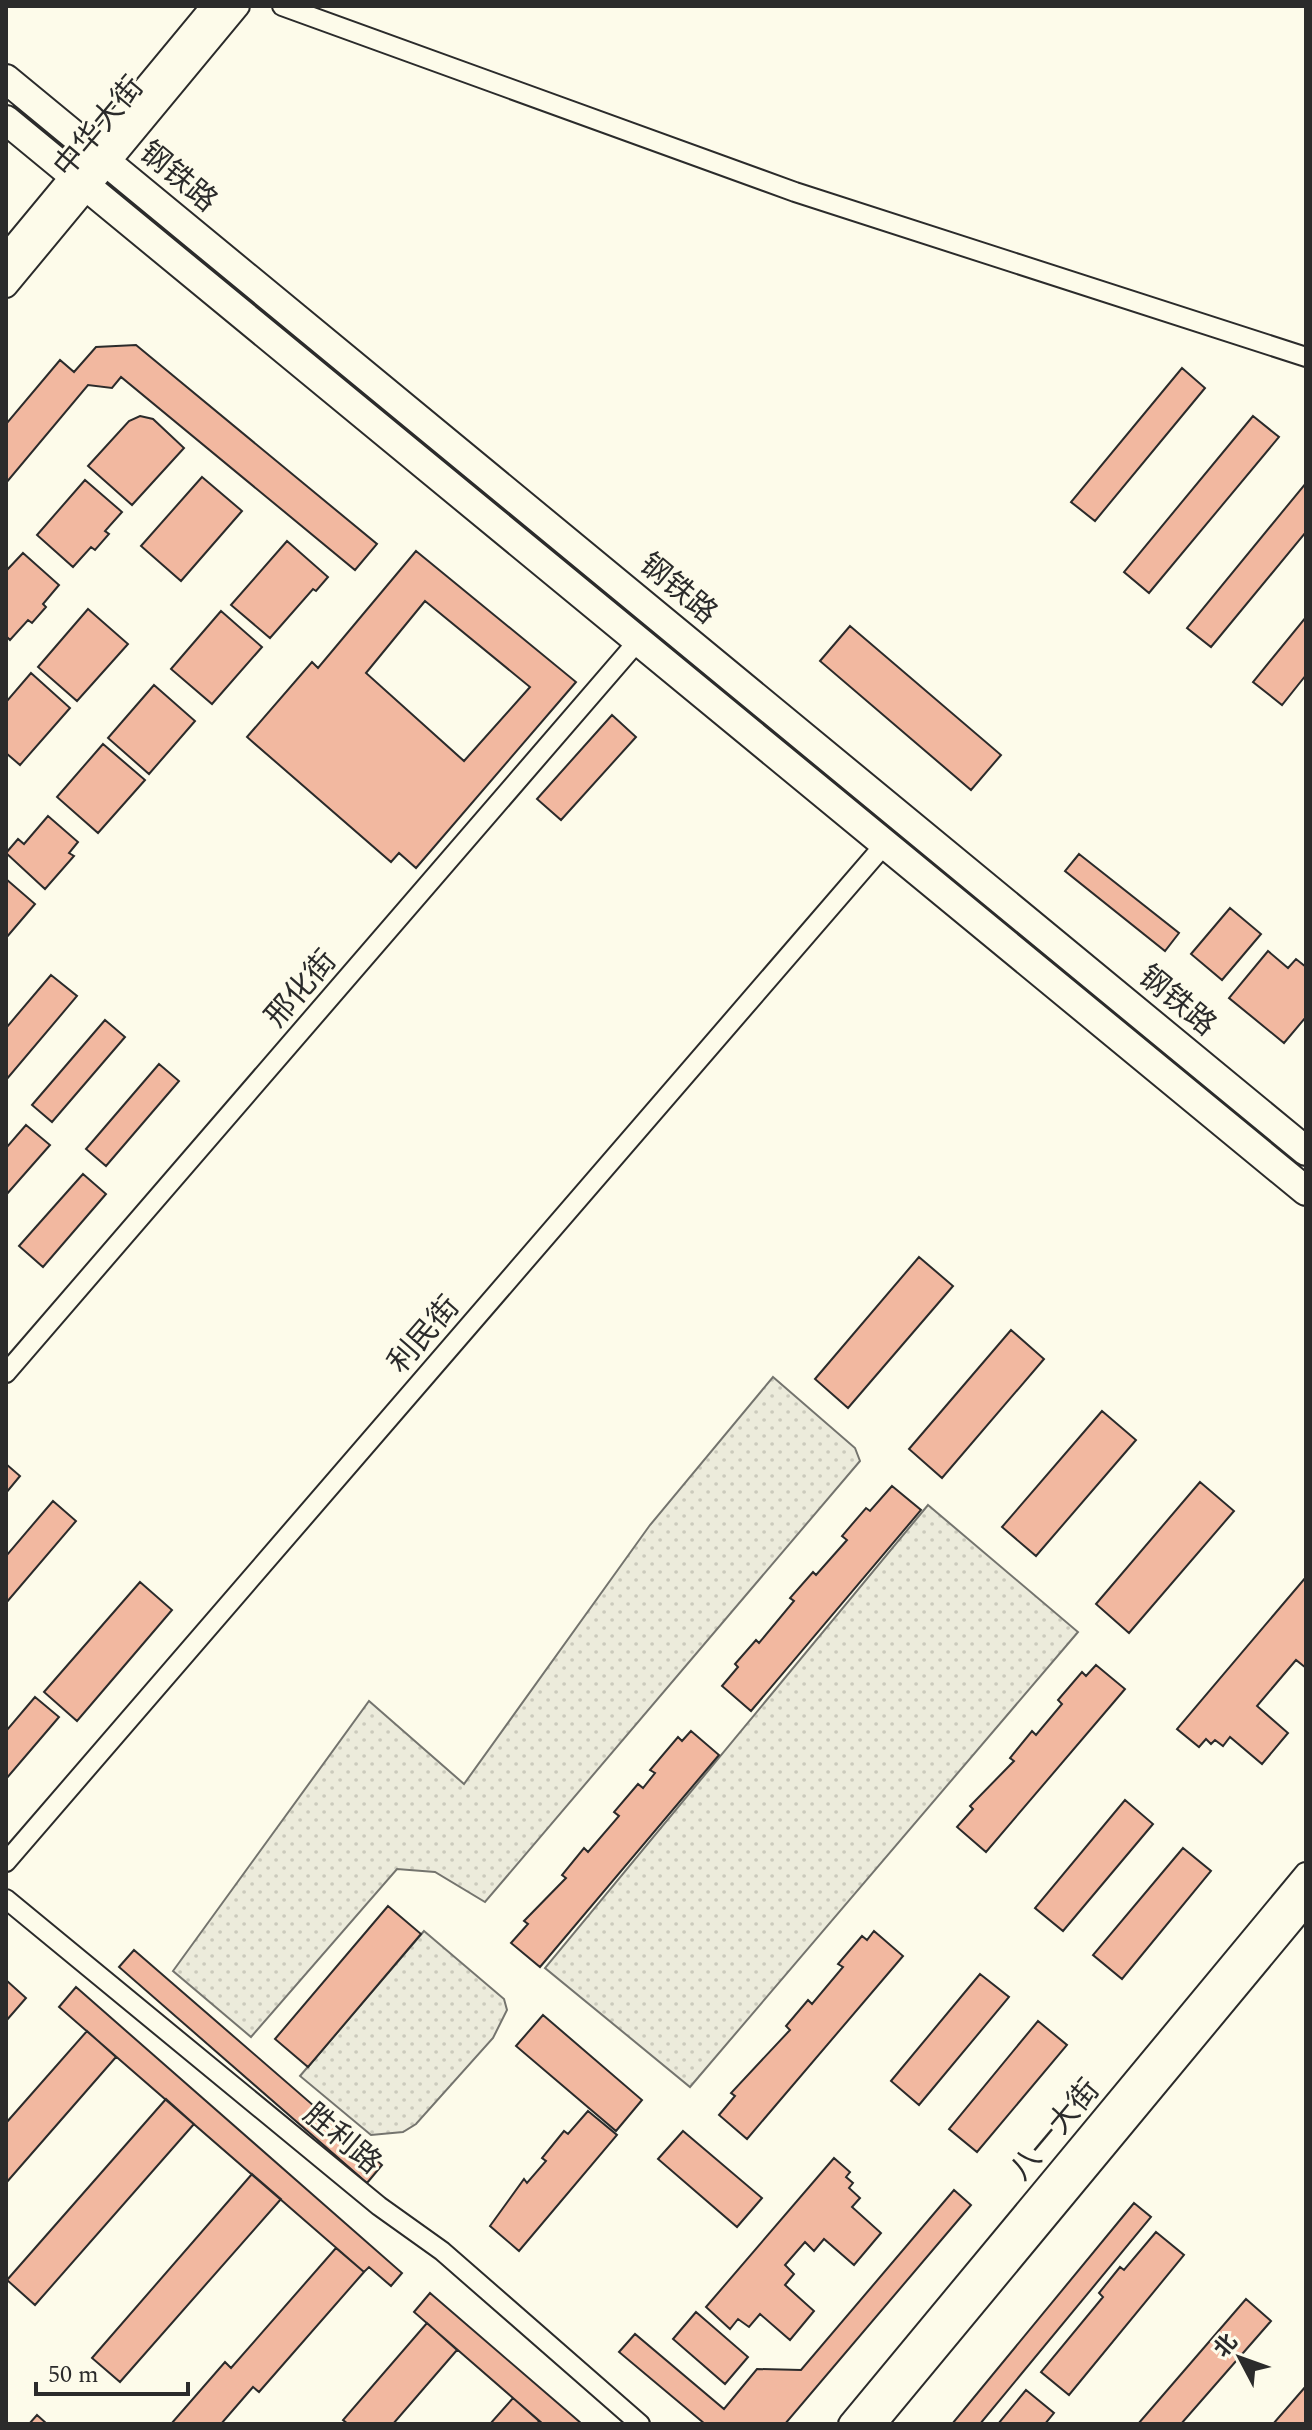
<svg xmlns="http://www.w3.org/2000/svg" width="1312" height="2430" font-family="Spectral,'Noto Sans SC',serif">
<defs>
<pattern id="grass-dots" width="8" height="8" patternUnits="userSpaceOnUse" patternTransform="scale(2)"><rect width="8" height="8" fill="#ecebdb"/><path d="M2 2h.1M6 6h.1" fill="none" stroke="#cbcabc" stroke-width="1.8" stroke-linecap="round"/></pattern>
</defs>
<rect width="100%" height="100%" fill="#fdfbea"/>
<path fill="url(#grass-dots)" stroke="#74746e" stroke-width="2" d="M 773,1377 L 855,1448 L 860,1461 L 485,1902 L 435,1872 L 397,1869 L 251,2037 L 173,1971 L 369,1701 L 464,1784 L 650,1525 Z
M 928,1505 L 1078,1632 L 690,2087 L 545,1968 Z
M 424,1931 L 504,1999 L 507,2010 L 493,2038 L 416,2124 L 403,2132 L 371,2135 L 300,2076 Z"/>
<path fill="#f2b8a0" stroke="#2b2b2b" stroke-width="2" fill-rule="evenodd" d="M 136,345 L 377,544 L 355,570 L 121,377 L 112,388 L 88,385 L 6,483 L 6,424 L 60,360 L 74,372 L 96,347 Z
M 1182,368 L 1205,388 L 1095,521 L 1071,502 Z
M 140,416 L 153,419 L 184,448 L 132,505 L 88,466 L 129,421 Z
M 1253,416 L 1279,437 L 1149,593 L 1124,572 Z
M 202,477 L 242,511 L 181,581 L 141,546 Z
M 85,480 L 122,512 L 105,531 L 109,534 L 95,550 L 91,547 L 73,567 L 37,535 Z
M 1306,483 L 1306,532 L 1211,647 L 1187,628 Z
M 287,541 L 328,577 L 316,591 L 313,589 L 270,638 L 231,605 Z
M 416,551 L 576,682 L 416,868 L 399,853 L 391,862 L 247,737 L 312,662 L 318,668 ZM 425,601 L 530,687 L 464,761 L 366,673 Z
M 23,553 L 59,585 L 43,604 L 46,607 L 32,623 L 28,620 L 10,640 L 6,636 L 6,571 Z
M 88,609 L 128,644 L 77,701 L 38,667 Z
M 221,611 L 262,647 L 212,704 L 171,669 Z
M 1306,617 L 1306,675 L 1282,705 L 1253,682 Z
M 850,626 L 1001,755 L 971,790 L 820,661 Z
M 31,673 L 70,708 L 20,765 L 6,753 L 6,702 Z
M 154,685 L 195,721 L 149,774 L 108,738 Z
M 612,715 L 636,737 L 561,820 L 537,799 Z
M 103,744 L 145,780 L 98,833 L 57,797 Z
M 48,816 L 78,842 L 69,853 L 74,856 L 45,889 L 6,853 L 18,839 L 24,844 Z
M 1079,854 L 1179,933 L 1165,951 L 1065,871 Z
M 6,879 L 35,904 L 6,938 Z
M 1230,908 L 1261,934 L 1222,980 L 1191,954 Z
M 1268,951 L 1288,968 L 1296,959 L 1306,967 L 1306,1017 L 1284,1043 L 1229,998 Z
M 51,975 L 77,996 L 6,1080 L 6,1028 Z
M 105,1020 L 125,1037 L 52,1122 L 32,1105 Z
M 159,1064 L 179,1081 L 106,1166 L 86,1149 Z
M 26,1125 L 50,1145 L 6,1195 L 6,1148 Z
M 83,1174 L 106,1194 L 43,1267 L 19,1246 Z
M 919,1257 L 953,1286 L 848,1408 L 815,1379 Z
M 1011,1330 L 1044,1359 L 942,1478 L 909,1449 Z
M 1102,1411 L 1136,1440 L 1036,1556 L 1002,1527 Z
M 6,1464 L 20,1476 L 6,1493 Z
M 1200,1482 L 1234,1511 L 1129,1633 L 1096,1604 Z
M 892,1486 L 921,1510 L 751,1711 L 722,1686 L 738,1667 L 735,1664 L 756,1640 L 759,1643 L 794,1601 L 790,1598 L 813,1572 L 816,1575 L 847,1540 L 842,1536 L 866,1508 L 870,1511 Z
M 53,1501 L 76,1521 L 6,1603 L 6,1556 Z
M 1306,1577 L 1306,1668 L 1296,1660 L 1257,1706 L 1288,1733 L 1262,1764 L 1230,1737 L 1223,1746 L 1215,1740 L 1211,1744 L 1206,1739 L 1199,1747 L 1177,1729 Z
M 140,1582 L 172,1610 L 77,1721 L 44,1692 Z
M 1096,1665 L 1125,1689 L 986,1852 L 957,1827 L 973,1809 L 970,1806 L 1014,1761 L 1010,1758 L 1032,1731 L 1036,1735 L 1062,1704 L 1058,1700 L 1082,1672 L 1086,1676 Z
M 35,1697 L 59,1717 L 6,1779 L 6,1731 Z
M 691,1731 L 719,1755 L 540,1967 L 511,1943 L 528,1924 L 524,1921 L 566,1878 L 562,1875 L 584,1848 L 588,1852 L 619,1816 L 614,1812 L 638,1784 L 643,1788 L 655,1773 L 650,1770 L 678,1737 L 682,1741 Z
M 1125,1800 L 1153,1824 L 1063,1931 L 1035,1908 Z
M 1183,1848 L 1211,1871 L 1122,1979 L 1093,1955 Z
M 388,1906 L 421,1934 L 308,2067 L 275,2039 Z
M 874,1931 L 903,1956 L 747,2139 L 719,2115 L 735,2096 L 731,2093 L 790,2030 L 786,2026 L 808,2000 L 812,2004 L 843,1967 L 838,1964 L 862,1936 L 867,1940 Z
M 134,1950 L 382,2165 L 367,2183 L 119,1967 Z
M 980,1974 L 1009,1997 L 919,2105 L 891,2081 Z
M 6,1980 L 26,1998 L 6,2021 Z
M 76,1987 L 402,2273 L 391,2286 L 369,2267 L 364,2272 L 59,2007 Z
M 543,2015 L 642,2100 L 616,2131 L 516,2046 Z
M 1038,2021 L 1067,2045 L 977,2152 L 949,2129 Z
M 87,2031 L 116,2057 L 6,2183 L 6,2123 Z
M 166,2099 L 194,2124 L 35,2305 L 7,2280 Z
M 588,2111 L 617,2135 L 519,2251 L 490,2226 L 524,2179 L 527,2183 L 546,2161 L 542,2158 L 564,2131 L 568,2134 Z
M 683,2131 L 762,2198 L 737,2227 L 658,2159 Z
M 834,2158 L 850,2172 L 846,2177 L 853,2183 L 849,2188 L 860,2198 L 852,2207 L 881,2233 L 854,2265 L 824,2239 L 814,2251 L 805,2242 L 785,2265 L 794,2274 L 785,2285 L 814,2311 L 790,2340 L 760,2314 L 749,2327 L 738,2319 L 730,2329 L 706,2307 Z
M 252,2174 L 281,2199 L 120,2382 L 92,2358 Z
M 954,2190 L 971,2205 L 785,2424 L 705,2424 L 619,2352 L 635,2334 L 724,2409 L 757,2369 L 801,2370 Z
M 1134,2203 L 1151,2217 L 980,2424 L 952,2424 Z
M 1156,2232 L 1184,2255 L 1069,2395 L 1041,2372 L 1103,2297 L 1099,2293 L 1120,2267 L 1124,2270 Z
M 336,2248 L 364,2272 L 259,2392 L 253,2387 L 221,2424 L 171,2424 L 225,2362 L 231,2368 Z
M 430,2293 L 582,2424 L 543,2424 L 513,2398 L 414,2312 Z
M 1246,2299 L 1271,2321 L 1181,2424 L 1138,2424 Z
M 696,2312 L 748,2357 L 725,2384 L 673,2339 Z
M 427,2323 L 457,2350 L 393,2424 L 348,2424 L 343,2420 Z
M 1306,2386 L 1306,2424 L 1273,2424 Z
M 1026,2390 L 1054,2413 L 1045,2424 L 998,2424 Z
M 513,2398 L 539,2421 L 537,2424 L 490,2424 Z
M 37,2415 L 47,2424 L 29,2424 Z"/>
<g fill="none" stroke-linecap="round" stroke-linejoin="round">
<defs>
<path id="minor" d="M 282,6 L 795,192 L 1306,357
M 6,1373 L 638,641
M 6,1862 L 885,844
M 6,1899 L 379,2206 L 442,2251 L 640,2424"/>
<path id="tertiary" d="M 6,256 L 213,6
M 6,286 L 238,6
M 850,2424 L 1306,1874
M 875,2424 L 1306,1904"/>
<path id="primary" d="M 6,79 L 1306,1151
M 6,120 L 1306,1191"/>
</defs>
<use href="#minor" stroke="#2b2b2b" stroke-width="22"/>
<use href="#tertiary" stroke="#2b2b2b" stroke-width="26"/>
<use href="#primary" stroke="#2b2b2b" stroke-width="32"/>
<use href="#minor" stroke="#fdfbea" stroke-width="18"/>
<use href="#tertiary" stroke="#fdfbea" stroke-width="22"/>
<use href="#primary" stroke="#fdfbea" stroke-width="28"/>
</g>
<g text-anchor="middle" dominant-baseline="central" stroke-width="6" stroke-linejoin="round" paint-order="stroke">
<g font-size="30" fill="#2b2b2b" stroke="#fdfbea">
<text transform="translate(99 127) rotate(-50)">中华大街</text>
<text transform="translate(178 177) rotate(40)">钢铁路</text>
<text transform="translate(678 589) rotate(40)">钢铁路</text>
<text transform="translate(301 989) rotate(-49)">邢化街</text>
<text transform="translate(1177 1001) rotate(40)">钢铁路</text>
<text transform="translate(424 1335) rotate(-49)">利民街</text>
<text transform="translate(1055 2130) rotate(-50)">八一大街</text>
<text transform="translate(342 2139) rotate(40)">胜利路</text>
</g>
</g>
<rect width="1312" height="2430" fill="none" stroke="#2b2b2b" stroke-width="16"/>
<g transform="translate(1240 2358) rotate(311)" stroke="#fdfbea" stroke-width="6" paint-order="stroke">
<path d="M0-6L14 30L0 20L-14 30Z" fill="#2b2b2b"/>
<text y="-12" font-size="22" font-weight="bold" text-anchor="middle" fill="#2b2b2b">北</text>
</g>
<path d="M36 2382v12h152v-12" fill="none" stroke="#2b2b2b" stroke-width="4"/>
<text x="48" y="2382" font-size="24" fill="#2b2b2b" stroke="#fdfbea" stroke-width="6" paint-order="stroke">50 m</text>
</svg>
